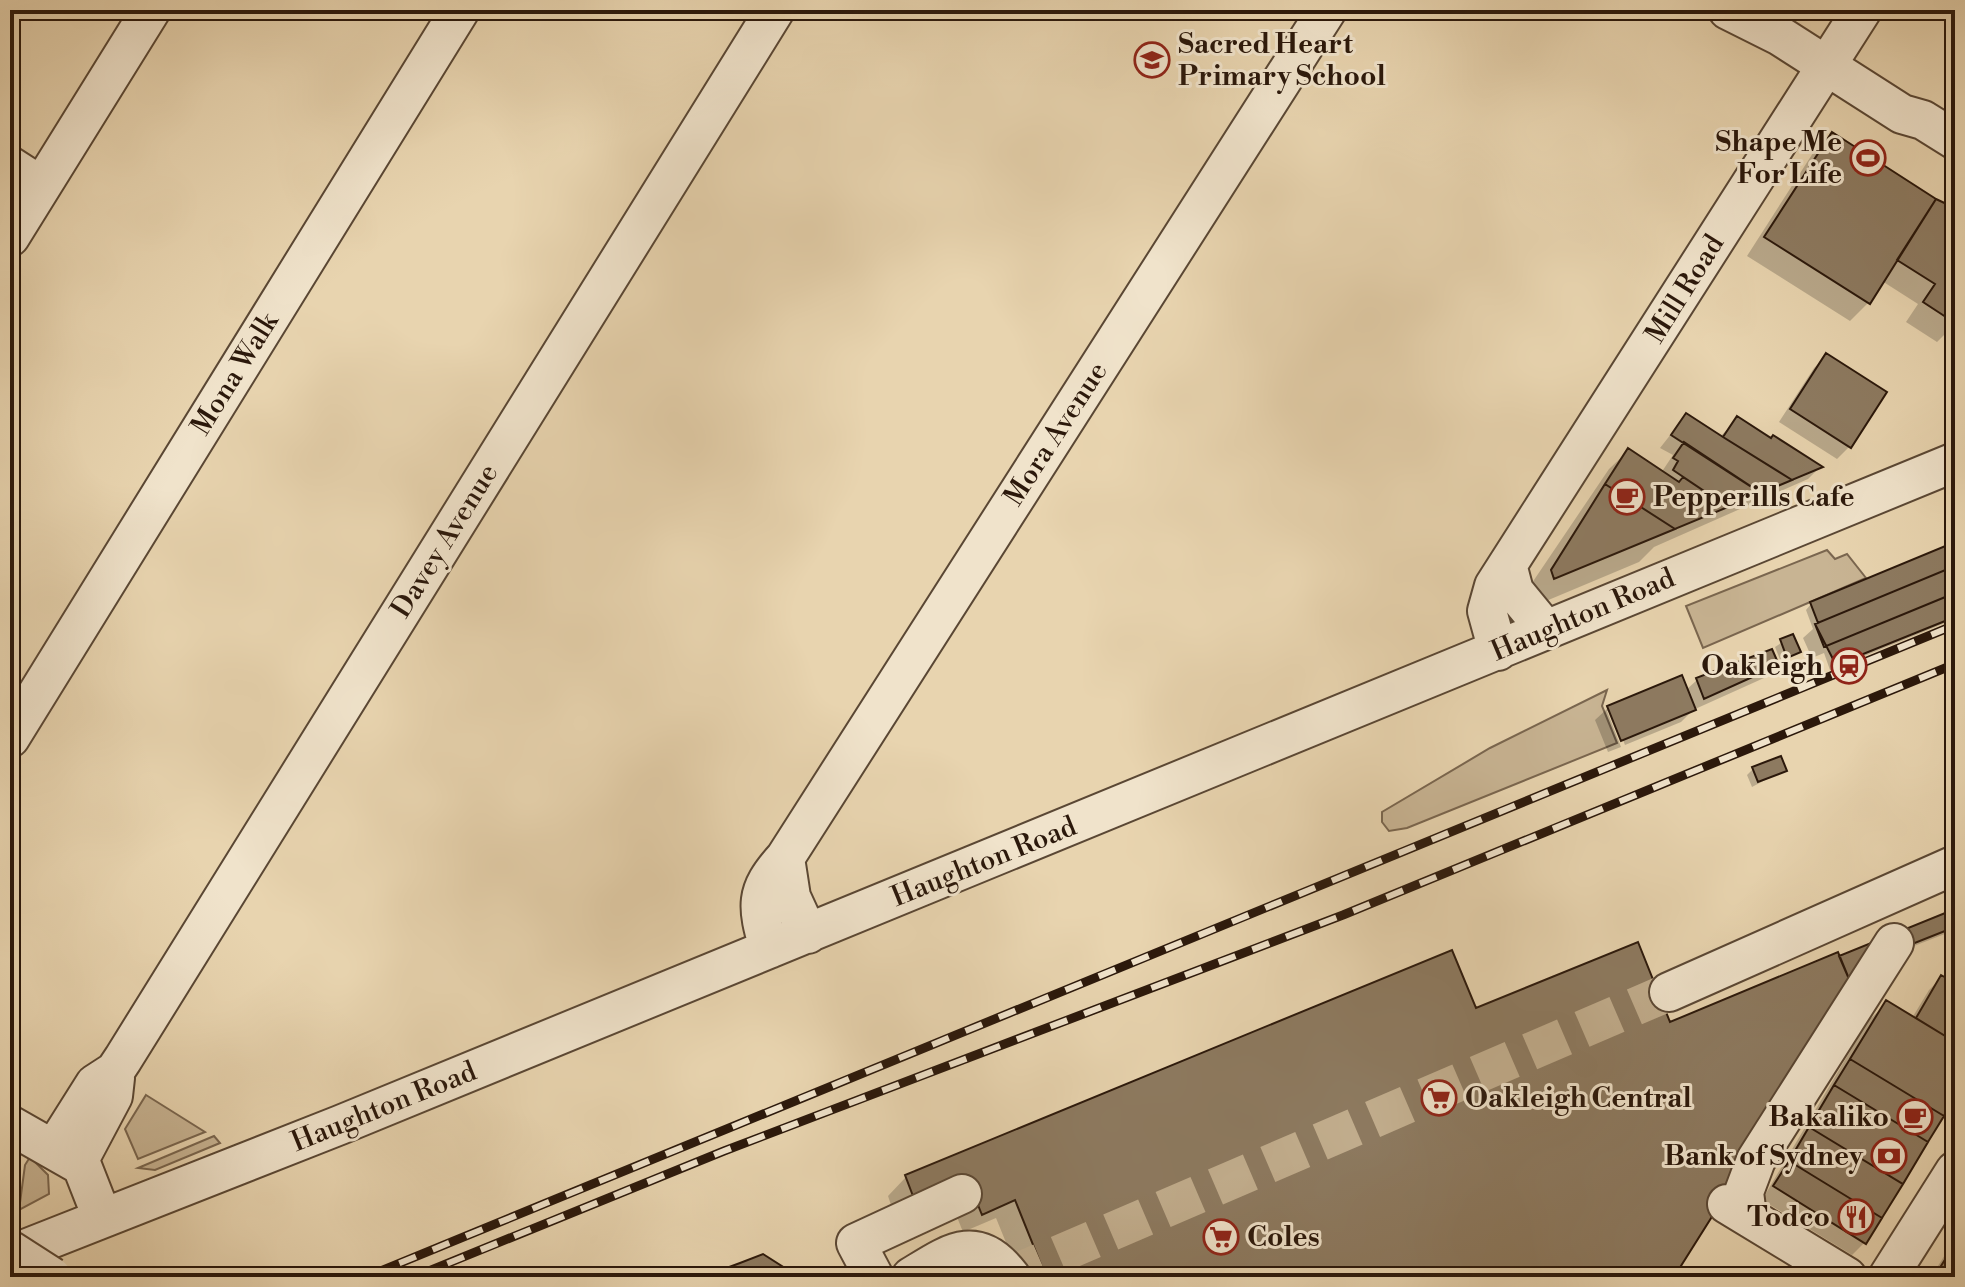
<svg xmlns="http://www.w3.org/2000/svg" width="1965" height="1287" font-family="'Libre Bodoni',serif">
<rect width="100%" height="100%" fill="#e8d4af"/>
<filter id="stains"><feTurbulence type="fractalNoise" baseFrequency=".0025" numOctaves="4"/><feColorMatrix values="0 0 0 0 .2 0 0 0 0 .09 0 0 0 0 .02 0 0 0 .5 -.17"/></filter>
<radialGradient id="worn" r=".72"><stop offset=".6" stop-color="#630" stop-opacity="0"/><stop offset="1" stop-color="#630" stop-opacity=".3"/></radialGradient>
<path fill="#c8b493" stroke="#7a664f" stroke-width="2" d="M 1827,550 L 1835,559 L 1847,554 L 1866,578 L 1703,648 L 1686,606 Z
M 1607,690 L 1602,706 L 1617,743 L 1407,828 L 1389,831 L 1382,822 L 1382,812 L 1490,748 Z
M 146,1095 L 205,1132 L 138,1159 L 125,1129 Z
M 214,1136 L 220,1143 L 155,1170 L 138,1168 Z
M 10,1145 L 18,1151 L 12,1215 L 10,1214 Z
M 30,1157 L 48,1175 L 49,1194 L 19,1210 L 25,1165 Z"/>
<path fill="#0003" d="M 1832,134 L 1955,212 L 1955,331 L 1951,328 L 1937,342 L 1906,322 L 1918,304 L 1882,281 L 1869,302 L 1850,321 L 1747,256 L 1813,153 Z
M 1826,356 L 1850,446 L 1837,459 L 1779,422 L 1814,368 Z
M 1686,415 L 1720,437 L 1737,419 L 1819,468 L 1808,479 L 1654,547 L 1639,562 L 1520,612 L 1517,605 L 1609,469 L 1628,451 L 1661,473 L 1673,455 L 1660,448 Z
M 1955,545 L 1955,619 L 1830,670 L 1824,653 L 1812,658 L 1803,638 L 1813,629 L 1806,610 L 1811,604 Z
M 1792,636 L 1799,652 L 1781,662 L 1775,647 Z
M 1777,665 L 1764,678 L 1693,710 L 1681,722 L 1625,745 L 1611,711 L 1607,711 L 1621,747 L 1608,752 L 1595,720 L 1608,708 L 1686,690 L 1697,680 Z
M 1753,769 L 1784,770 L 1752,787 L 1747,775 Z
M 1955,911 L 1955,930 L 1868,964 Z
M 1955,965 L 1955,1094 L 1865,1242 L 1852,1255 L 1762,1200 L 1868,1021 L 1887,1003 L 1912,1018 L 1929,990 L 1942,977 L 1945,979 Z
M 1475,1010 L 1671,1277 L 1020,1277 L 996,1218 L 963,1232 L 947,1192 L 894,1214 L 888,1196 L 906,1177 Z
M 1955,1236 L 1955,1277 L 1931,1277 L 1948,1250 Z"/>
<path fill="#8d7a60" stroke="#2b180b" stroke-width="2" d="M 1832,132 L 1936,199 L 1870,304 L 1764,237 Z
M 1936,199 L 1955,208 L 1955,323 L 1923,302 L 1935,284 L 1897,260 Z
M 1826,353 L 1887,392 L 1851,448 L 1790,409 Z
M 1686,413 L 1723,437 L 1792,480 L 1761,493 L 1671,435 Z
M 1737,416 L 1771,438 L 1773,435 L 1823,467 L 1792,480 L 1723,437 Z
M 1684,442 L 1761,493 L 1728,507 L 1673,470 L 1678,461 L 1673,458 Z
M 1628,448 L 1679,482 L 1683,477 L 1728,507 L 1675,529 L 1605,484 Z
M 1605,484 L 1675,529 L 1554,579 L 1551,570 Z
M 1955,542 L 1955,617 L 1836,665 L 1815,624 L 1818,623 L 1810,602 Z
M 1955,566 L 1955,593 L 1824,647 L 1815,624 Z
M 1793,634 L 1801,652 L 1787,658 L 1780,639 Z
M 1772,649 L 1779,665 L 1704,699 L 1696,678 Z
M 1682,675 L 1696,710 L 1621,741 L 1607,706 Z
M 1781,756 L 1787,771 L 1758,782 L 1752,767 Z
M 1955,909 L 1955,927 L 1869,961 L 1849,979 L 1839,956 Z
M 1638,942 L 1670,1022 L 1838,952 L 1854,991 L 1674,1277 L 1046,1277 L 1015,1200 L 982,1215 L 966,1175 L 913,1196 L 905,1175 L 1452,950 L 1476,1008 Z
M 1941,975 L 1955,983 L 1955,1042 L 1916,1018 Z
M 1886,1000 L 1955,1042 L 1955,1098 L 1944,1116 L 1850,1059 Z
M 1850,1059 L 1944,1116 L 1928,1142 L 1834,1085 Z
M 1834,1085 L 1928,1142 L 1903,1184 L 1809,1127 Z
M 1809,1127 L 1903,1184 L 1882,1218 L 1789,1161 Z
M 1789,1161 L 1882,1218 L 1866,1244 L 1773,1186 Z
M 1955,1244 L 1955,1263 L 1946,1258 Z
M 763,1254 L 799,1277 L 702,1277 L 740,1263 Z
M 1946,1258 L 1955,1263 L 1955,1277 L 1934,1277 Z"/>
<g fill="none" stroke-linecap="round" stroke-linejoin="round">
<path stroke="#c2ae8e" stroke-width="38" stroke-dasharray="38 19" stroke-linecap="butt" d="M 1006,1277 L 1669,992"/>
<defs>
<path id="minor" d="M 1728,10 L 1780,36 L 1902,114 L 1923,120 L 1955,140
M 10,166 L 41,186
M 10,237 L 151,10
M 1508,568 L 1514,591 L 1546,630
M 1498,651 L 1487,611 L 1494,586 L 1862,10
M 10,738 L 460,10
M 785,858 L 791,897 L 808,934
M 769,949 C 757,906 754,892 785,858 L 1327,10
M 1669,992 L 1955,865
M 10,1125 L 82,1166 L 102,1217
M 54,1149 L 95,1084 L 115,1071 L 123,1059 L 775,10
M 78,1162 L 113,1096 L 115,1078
M 1727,1204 L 1847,1277
M 1747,1216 L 1744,1192 L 1756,1160 L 1894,943
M 10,1255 L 340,1125 L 1955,462
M 874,1277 L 856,1243 L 962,1194
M 911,1277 C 950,1253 977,1232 1011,1277
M 1888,1277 L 1955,1171"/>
</defs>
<use href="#minor" stroke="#5a4734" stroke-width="42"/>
<use href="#minor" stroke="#f0e3cb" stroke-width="38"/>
<defs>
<path id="rail" d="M 366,1277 L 1955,625
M 414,1277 L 724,1151 L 1343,915 L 1955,664"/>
</defs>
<use href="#rail" stroke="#2b180b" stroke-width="9"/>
<use href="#rail" stroke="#f0e3cb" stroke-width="6" stroke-dasharray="18" stroke-linecap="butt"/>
<defs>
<path id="minor-bridge" d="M 10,1250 L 52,1277"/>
</defs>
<use href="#minor-bridge" stroke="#5a4734" stroke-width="42" stroke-linecap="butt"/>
<use href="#minor-bridge" stroke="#f0e3cb" stroke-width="38"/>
</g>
<defs>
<symbol id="school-ring" viewBox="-11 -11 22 22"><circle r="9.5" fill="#f0e3cb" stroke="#8f2418" stroke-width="1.5"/><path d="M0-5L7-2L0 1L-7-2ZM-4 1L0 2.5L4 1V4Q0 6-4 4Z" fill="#8f2418"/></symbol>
<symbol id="stadium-ring" viewBox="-11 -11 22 22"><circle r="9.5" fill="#f0e3cb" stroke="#8f2418" stroke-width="1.5"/><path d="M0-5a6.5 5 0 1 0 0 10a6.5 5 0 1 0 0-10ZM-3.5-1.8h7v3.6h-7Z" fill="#8f2418"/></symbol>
<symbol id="cafe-ring" viewBox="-11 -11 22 22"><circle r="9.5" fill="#f0e3cb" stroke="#8f2418" stroke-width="1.5"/><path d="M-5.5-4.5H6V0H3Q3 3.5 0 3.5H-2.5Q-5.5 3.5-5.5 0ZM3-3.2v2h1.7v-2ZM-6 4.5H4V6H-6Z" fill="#8f2418"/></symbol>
<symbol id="station-ring" viewBox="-11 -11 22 22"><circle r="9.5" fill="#f0e3cb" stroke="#8f2418" stroke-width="1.5"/><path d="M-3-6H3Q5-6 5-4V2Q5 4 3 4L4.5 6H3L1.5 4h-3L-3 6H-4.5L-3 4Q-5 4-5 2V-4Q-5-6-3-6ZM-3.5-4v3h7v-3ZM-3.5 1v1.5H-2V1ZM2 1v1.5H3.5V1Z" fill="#8f2418"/></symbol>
<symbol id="supermarket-ring" viewBox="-11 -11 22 22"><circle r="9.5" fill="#f0e3cb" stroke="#8f2418" stroke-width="1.5"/><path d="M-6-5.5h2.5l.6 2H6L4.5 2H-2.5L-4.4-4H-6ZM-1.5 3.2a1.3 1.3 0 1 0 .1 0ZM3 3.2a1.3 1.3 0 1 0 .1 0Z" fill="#8f2418"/></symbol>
<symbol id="bank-ring" viewBox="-11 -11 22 22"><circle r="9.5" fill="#f0e3cb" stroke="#8f2418" stroke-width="1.5"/><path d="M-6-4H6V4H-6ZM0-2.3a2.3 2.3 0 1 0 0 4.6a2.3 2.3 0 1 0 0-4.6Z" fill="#8f2418"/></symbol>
<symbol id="restaurant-ring" viewBox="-11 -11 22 22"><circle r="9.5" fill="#f0e3cb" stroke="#8f2418" stroke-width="1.5"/><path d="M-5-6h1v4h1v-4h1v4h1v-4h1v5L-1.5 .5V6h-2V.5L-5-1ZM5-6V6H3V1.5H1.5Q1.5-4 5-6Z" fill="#8f2418"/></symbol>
</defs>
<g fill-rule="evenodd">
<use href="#school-ring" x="1132" y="40" width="40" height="40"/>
<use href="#stadium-ring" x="1848" y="138" width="40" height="40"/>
<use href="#cafe-ring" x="1607" y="477" width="40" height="40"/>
<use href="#station-ring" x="1829" y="646" width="40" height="40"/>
<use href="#supermarket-ring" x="1419" y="1078" width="40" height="40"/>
<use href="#cafe-ring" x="1895" y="1097" width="40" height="40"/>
<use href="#bank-ring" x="1869" y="1136" width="40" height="40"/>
<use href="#restaurant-ring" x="1836" y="1197" width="40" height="40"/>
<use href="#supermarket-ring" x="1201" y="1217" width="40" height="40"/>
</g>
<g text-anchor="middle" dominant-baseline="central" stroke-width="6" stroke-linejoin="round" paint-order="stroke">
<g font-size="28" font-weight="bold" fill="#2b180b" stroke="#f0e3cb" text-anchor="end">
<text x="1178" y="44" text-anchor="start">Sacred Heart<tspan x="1178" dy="32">Primary School</tspan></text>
<text x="1842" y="142">Shape Me<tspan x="1842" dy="32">For Life</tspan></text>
<text x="1653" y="497" text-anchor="start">Pepperills Cafe</text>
<text x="1823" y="666">Oakleigh</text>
<text x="1465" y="1098" text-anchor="start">Oakleigh Central</text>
<text x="1889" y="1117">Bakaliko</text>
<text x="1863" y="1156">Bank of Sydney</text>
<text x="1830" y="1217">Todco</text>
<text x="1247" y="1237" text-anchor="start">Coles</text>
</g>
<g font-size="28" fill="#2b180b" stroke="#f0e3cb">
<text transform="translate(1685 289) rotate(-58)">Mill Road</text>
<text transform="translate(235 374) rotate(-58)">Mona Walk</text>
<text transform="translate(1056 434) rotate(-57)">Mora Avenue</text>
<text transform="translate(445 541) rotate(-58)">Davey Avenue</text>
<text transform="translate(1583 615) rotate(-23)">Haughton Road</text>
<text transform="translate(984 862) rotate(-22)">Haughton Road</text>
<text transform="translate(384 1107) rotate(-22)">Haughton Road</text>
</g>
</g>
<rect width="1965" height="1287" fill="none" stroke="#e8d4af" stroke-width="40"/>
<rect x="12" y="12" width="1941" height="1263" fill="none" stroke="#2b180b" stroke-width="4"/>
<rect x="20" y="20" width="1925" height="1247" fill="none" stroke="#2b180b" stroke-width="2"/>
<rect width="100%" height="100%" filter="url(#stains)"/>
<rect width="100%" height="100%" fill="url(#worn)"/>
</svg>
